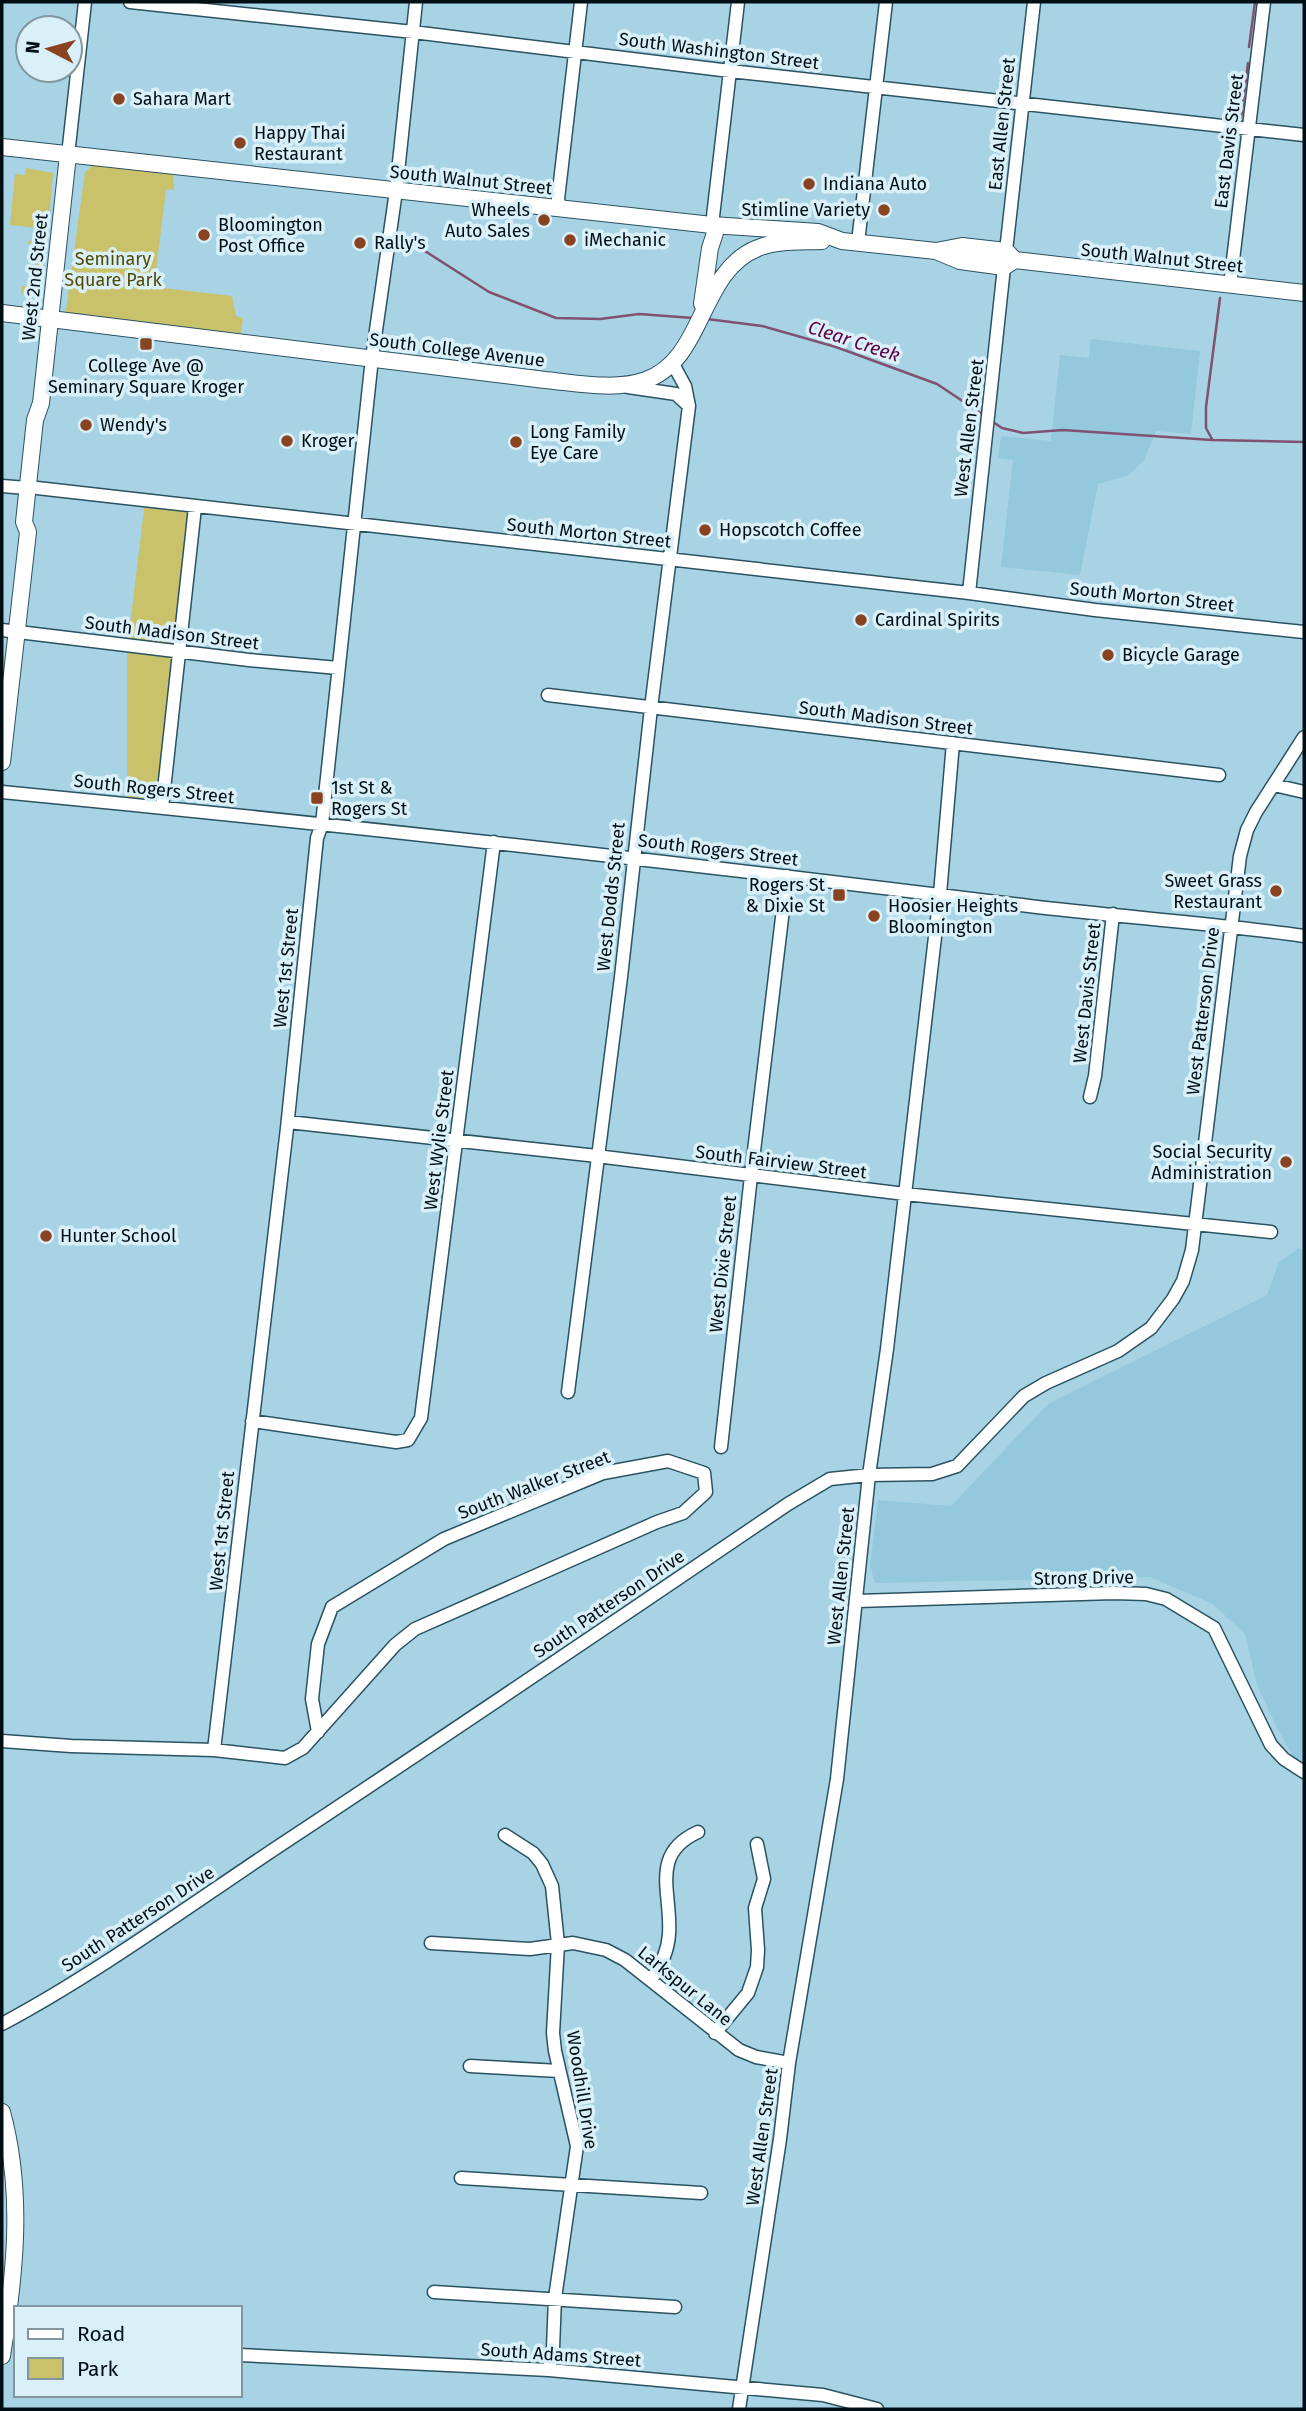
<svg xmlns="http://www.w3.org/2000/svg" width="1306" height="2411" font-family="'Fira Sans',sans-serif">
<rect width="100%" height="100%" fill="#a7d3e5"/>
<path fill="#94c8dd" d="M 1091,339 L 1200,351 L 1191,434 L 1156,431 L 1144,460 L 1129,475 L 1098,484 L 1080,575 L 1001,567 L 1013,460 L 998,458 L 1001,436 L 1051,441 L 1060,355 L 1089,358 Z
M 1299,1248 L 1304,1251 L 1304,1761 L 1293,1756 L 1277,1728 L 1257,1685 L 1245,1634 L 1213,1604 L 1150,1577 L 875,1583 L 870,1566 L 878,1500 L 951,1506 L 1048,1404 L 1267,1295 L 1279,1262 Z"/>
<path fill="#c9c26b" d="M 95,164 L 169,172 L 173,174 L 174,190 L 166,189 L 154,287 L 232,296 L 236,316 L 243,318 L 241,333 L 65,317 L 85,172 Z
M 26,168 L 53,173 L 48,229 L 10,225 L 15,174 L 25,175 Z
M 35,236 L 47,237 L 40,295 L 21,293 L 22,286 L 32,286 L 36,277 L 35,261 L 31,260 L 33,245 L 27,243 Z
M 146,493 L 196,499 L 162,804 L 127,801 L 127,650 Z"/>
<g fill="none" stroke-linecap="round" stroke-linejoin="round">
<path stroke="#815171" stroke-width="2.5" d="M 1249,47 L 1255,2
M 1241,118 L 1248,63
M 403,237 L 489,292 L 556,318 L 600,319 L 639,314 L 693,318
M 707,319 L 762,326 L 836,347 L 937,384 L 985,416
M 993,422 L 1002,428 L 1023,433 L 1063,430 L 1212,440 L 1304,442
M 1212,439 L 1206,428 L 1206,407 L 1220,298"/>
<defs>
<path id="minor" d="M 130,2 L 413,32 L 730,71 L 1304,135
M 68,155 L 85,2
M 560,208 L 558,199 L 581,2
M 712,225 L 738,2
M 858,242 L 886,2
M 1006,251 L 1034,2
M 1230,285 L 1264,2
M 628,387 L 676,394 L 689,406
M 2,486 L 27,488
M 37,488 L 969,593 L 1095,610 L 1304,632
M 969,593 L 1004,267
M 2,630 L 249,660 L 338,668
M 548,695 L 1219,775
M 1274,785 L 1304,792
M 2,792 C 345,825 687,863 1029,906 C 1121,917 1213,923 1304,936
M 162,808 L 195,507
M 1090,1097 L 1095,1076 L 1113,914
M 288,1122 L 588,1155 L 905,1194 L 1271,1232
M 568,1392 L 621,977 L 651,708 L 689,406 L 685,386 L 673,364
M 252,1421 L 396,1442 L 408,1440 L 421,1418 L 494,842
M 721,1447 L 751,1176 L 787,876
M 857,1601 L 1114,1593 L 1146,1594 L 1166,1599 L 1214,1628 L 1271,1745 L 1284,1759 L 1304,1772
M 2,1741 L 71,1746 L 214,1750 L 285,1758 L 303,1748 L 395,1645 L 415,1629 L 657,1522 L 683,1513 L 706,1492 L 704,1473 L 668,1461 L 603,1473 L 444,1539 L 332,1607 L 318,1644 L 312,1699 L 318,1732
M 214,1750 L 287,1128 L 317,838 L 322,824 L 372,358 L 396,191 L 416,2
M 505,1835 L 533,1853 L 542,1864 L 552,1886 L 558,1944 L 553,2033 L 555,2051 L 577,2146 L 555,2298 L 553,2348 L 549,2370
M 431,1943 L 530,1949 L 573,1943 L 606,1950 L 625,1960 L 739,2050 L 756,2057 L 789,2063
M 651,1980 C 661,1966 668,1952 669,1934 C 672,1893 649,1854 698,1832
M 2,2024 C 99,1972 190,1905 282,1844 C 452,1732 620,1618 788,1504 L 830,1479 L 869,1475 L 932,1474 L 957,1466 L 1024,1396 L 1046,1383 L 1118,1351 L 1151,1328 L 1173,1299 L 1183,1281 L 1192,1250 L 1240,856 L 1247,830 L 1256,812 L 1304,737
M 715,2033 L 748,1993 L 757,1967 L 758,1950 L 755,1908 L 764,1879 L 757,1844
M 470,2066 L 559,2071
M 461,2178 L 701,2193
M 434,2292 L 675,2307
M 240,2355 L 549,2370 L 823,2395 L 877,2409
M 739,2409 L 780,2139 L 789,2063 L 837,1779 L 869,1475 L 887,1349 L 940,894 L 953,743"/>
<path id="major" d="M 2,147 L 712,225 L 818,232 L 842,241 L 936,251 L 960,261 L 1004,267 L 1015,260
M 936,251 L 962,246 L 1006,251 L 1015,260 L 1304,293
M 702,304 L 710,248 L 715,233 L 712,225
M 2,313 L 545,380 C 577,383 615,391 646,380 C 705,359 699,271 758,248 C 777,240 801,242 822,241
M 2,762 L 28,532 L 24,522 L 35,420 L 41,403 L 68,155
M 2,2112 C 24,2193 15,2274 2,2356"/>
</defs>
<use href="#minor" stroke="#2a5261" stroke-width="15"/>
<use href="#major" stroke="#2a5261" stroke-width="18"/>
<use href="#minor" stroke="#fff" stroke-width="12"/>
<use href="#major" stroke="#fff" stroke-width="16"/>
</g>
<g fill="#8a4320" stroke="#daf0f9" stroke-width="2.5">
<circle cx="119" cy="99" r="7"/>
<circle cx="240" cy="143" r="7"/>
<circle cx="809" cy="184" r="7"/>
<circle cx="884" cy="210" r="7"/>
<circle cx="544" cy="220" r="7"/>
<circle cx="204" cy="235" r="7"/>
<circle cx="570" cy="240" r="7"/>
<circle cx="360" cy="243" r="7"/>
<rect x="139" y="337" width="14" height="14" rx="3.5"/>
<circle cx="86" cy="425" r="7"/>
<circle cx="287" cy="441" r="7"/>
<circle cx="516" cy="442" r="7"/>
<circle cx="705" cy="530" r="7"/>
<circle cx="861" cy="620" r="7"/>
<circle cx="1108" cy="655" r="7"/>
<rect x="310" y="791" width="14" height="14" rx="3.5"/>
<circle cx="1276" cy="891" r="7"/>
<rect x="832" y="888" width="14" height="14" rx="3.5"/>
<circle cx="874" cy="916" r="7"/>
<circle cx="1286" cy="1162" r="7"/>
<circle cx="46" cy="1236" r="7"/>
</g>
<g text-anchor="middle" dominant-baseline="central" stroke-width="7" stroke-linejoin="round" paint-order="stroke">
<g font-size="18" fill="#010f15" stroke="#daf0f9">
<text transform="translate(719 51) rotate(7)">South Washington Street</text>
<text transform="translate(1002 124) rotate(-84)">East Allen Street</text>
<text transform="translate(1229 141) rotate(-83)">East Davis Street</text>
<text transform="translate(471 180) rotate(6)">South Walnut Street</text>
<text transform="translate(1162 258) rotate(6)">South Walnut Street</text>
<text transform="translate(35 277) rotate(-84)">West 2nd Street</text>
<text transform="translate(457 350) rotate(7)">South College Avenue</text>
<text transform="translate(969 428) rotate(-83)">West Allen Street</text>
<text transform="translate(589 533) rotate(6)">South Morton Street</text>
<text transform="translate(1152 597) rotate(6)">South Morton Street</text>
<text transform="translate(172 633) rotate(7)">South Madison Street</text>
<text transform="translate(886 718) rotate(7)">South Madison Street</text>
<text transform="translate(154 789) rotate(6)">South Rogers Street</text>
<text transform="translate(718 850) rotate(7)">South Rogers Street</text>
<text transform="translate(611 897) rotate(-84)">West Dodds Street</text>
<text transform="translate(286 968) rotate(-84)">West 1st Street</text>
<text transform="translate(1087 993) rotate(-84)">West Davis Street</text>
<text transform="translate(1203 1011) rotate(-83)">West Patterson Drive</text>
<text transform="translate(439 1140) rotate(-83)">West Wylie Street</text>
<text transform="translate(781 1162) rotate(7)">South Fairview Street</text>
<text transform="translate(723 1264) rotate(-84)">West Dixie Street</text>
<text transform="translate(534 1485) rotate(-21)">South Walker Street</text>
<text transform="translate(222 1531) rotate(-84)">West 1st Street</text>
<text transform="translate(841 1576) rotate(-84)">West Allen Street</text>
<text transform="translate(1084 1578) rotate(-1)">Strong Drive</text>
<text transform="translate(609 1604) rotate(-34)">South Patterson Drive</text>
<text transform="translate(138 1919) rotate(-33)">South Patterson Drive</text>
<text transform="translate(685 1986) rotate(39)">Larkspur Lane</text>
<text transform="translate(582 2090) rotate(81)">Woodhill Drive</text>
<text transform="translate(762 2137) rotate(-82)">West Allen Street</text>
<text transform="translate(561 2355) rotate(4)">South Adams Street</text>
</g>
<g font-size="18" fill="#010f15" stroke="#daf0f9" text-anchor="start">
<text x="133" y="99">Sahara Mart</text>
<text x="254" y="133">Happy Thai<tspan x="254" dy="21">Restaurant</tspan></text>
<text x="823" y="184">Indiana Auto</text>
<text x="530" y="210" text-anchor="end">Wheels<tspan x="530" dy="21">Auto Sales</tspan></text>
<text x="870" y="210" text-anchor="end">Stimline Variety</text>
<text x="218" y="225">Bloomington<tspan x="218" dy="21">Post Office</tspan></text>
<text x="584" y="240">iMechanic</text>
<text x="374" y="243">Rally's</text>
<text x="146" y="366" text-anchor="middle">College Ave @<tspan x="146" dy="21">Seminary Square Kroger</tspan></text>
<text x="100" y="425">Wendy's</text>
<text x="530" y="432">Long Family<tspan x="530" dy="21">Eye Care</tspan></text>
<text x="301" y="441">Kroger</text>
<text x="719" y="530">Hopscotch Coffee</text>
<text x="875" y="620">Cardinal Spirits</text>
<text x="1122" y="655">Bicycle Garage</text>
<text x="331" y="788">1st St &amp;<tspan x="331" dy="21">Rogers St</tspan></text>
<text x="1262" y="881" text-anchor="end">Sweet Grass<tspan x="1262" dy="21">Restaurant</tspan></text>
<text x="825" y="885" text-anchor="end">Rogers St<tspan x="825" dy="21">&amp; Dixie St</tspan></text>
<text x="888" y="906">Hoosier Heights<tspan x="888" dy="21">Bloomington</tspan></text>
<text x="1272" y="1152" text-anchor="end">Social Security<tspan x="1272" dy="21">Administration</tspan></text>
<text x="60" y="1236">Hunter School</text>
</g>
<g font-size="18" fill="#504a02" stroke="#daf0f9">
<text x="113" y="259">Seminary<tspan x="113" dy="21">Square Park</tspan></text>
</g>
<g font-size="19" font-style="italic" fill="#600045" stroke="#daf0f9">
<text transform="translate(854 341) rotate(18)">Clear Creek</text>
</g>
</g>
<rect width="1306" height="2411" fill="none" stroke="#010f15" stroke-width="7"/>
<rect x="14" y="2306" width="228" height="91" fill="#daf0f9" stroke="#83969e" stroke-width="2"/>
<rect x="28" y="2329" width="35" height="10" fill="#ffffff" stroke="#83969e" stroke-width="2"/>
<text x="77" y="2341" font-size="21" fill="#010f15">Road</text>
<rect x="28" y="2358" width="35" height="21" fill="#c9c26b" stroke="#83969e" stroke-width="2"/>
<text x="77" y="2376" font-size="21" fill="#010f15">Park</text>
<g transform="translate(49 49) rotate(276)"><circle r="33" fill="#daf0f9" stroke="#83969e" stroke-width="2"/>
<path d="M0-5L12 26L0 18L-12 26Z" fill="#8a4320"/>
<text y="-10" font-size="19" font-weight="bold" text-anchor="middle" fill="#010f15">N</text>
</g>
</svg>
